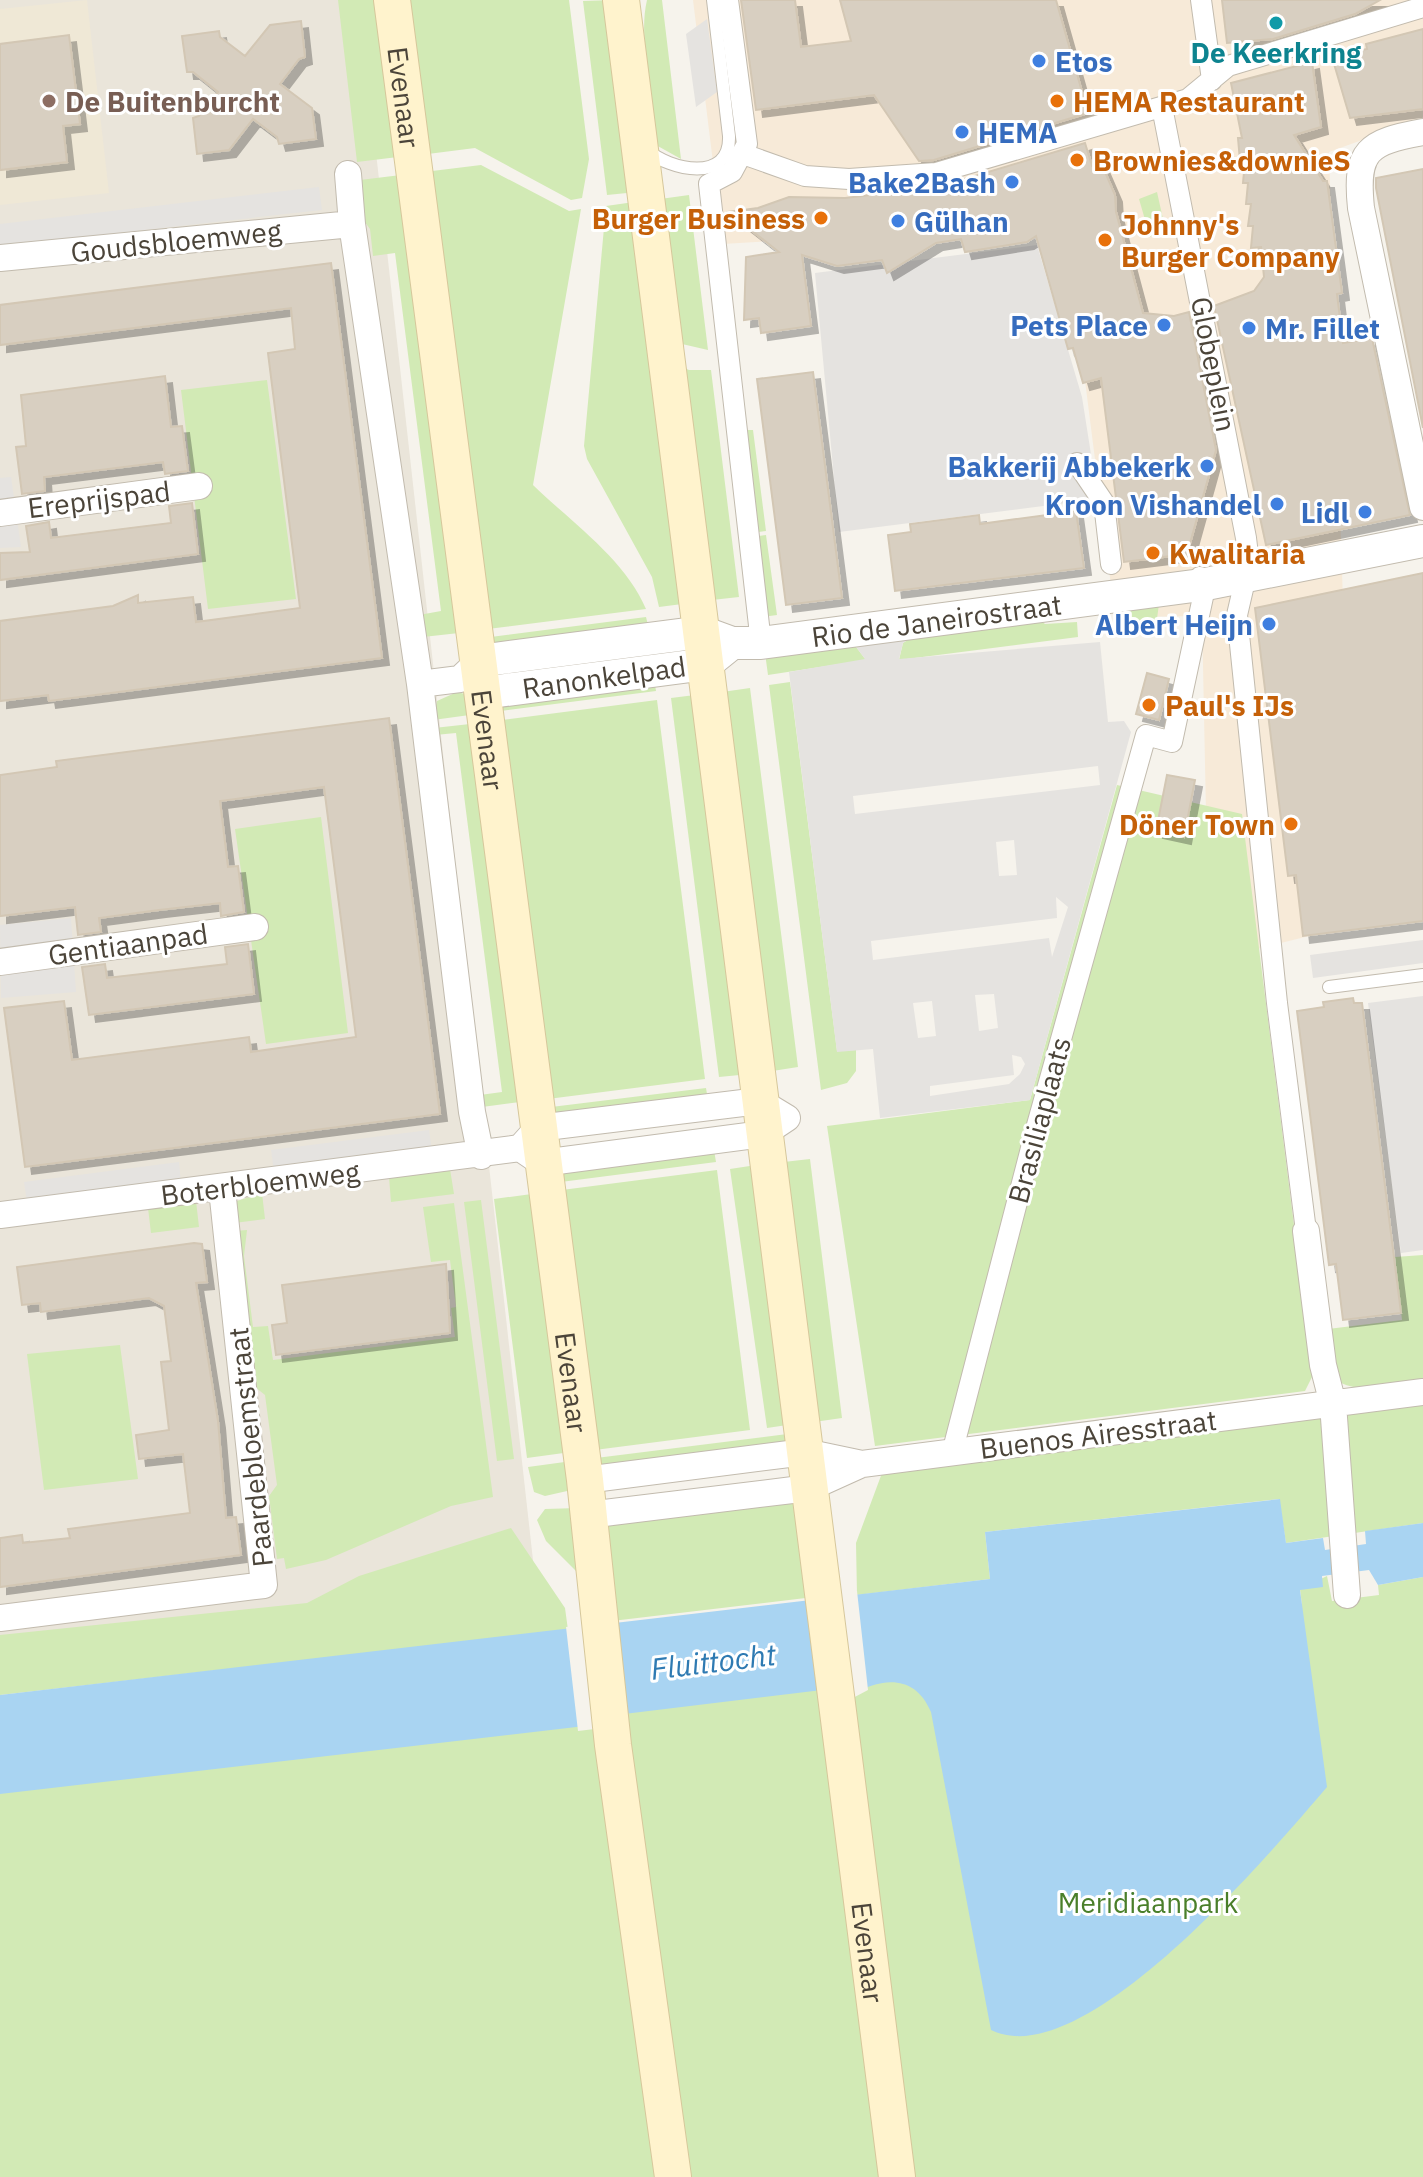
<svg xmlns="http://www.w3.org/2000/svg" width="1423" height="2177" font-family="'IBM Plex Sans',sans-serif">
<defs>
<filter id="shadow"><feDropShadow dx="7" dy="7" stdDeviation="0" flood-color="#0004"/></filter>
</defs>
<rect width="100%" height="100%" fill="#f6f3ec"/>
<path fill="#eae5da" d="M 0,0 L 359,0 L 538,1605 L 0,1660 Z"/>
<path fill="#f7ead8" d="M 693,0 L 1423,0 L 1423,118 L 1329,152 L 1353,925 L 1209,961 L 1202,616 L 1115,617 L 1065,223 L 723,244 Z"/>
<path fill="#efe8d6" d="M 87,0 L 109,193 L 0,205 L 0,9 Z"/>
<path fill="#d2eab5" d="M 338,0 L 384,0 L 406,156 L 357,162 Z
M 408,0 L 569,0 L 589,159 L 582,198 L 571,200 L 475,148 L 420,155 Z
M 613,0 L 637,192 L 607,195 L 583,1 Z
M 647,0 L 662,0 L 681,159 L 656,145 C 656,100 637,42 647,0 Z
M 481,165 L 569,211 L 581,209 L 533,485 C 571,522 625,559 646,609 L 480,630 L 424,172 Z
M 409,174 L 468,632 L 423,637 L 419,615 L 441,611 L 395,253 L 373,256 L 370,229 L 362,218 L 360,180 Z
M 1157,192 L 1165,228 L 1150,237 L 1139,199 Z
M 689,195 L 708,350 L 682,344 L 653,200 Z
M 641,201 L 690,603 L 659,607 L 652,577 L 587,459 L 584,446 L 606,206 Z
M 675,364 L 689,370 L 711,370 L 739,597 L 712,600 Z
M 267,380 L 296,599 L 208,609 L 181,390 Z
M 742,430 L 753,430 L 766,531 L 751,533 Z
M 766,535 L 777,615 L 762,617 L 752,537 Z
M 1159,604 L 1156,626 L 1119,632 L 1118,619 L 1126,608 Z
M 646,617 L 649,629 L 493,649 L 483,638 Z
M 1037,617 L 1045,624 L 1077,622 L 1078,637 L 899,660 L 903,643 L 915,635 Z
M 853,643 L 866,660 L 768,675 L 765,653 Z
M 654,679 L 656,691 L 493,712 L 494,702 Z
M 790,682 L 837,1051 L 856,1050 L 856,1071 L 847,1083 L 821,1090 L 769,685 Z
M 750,688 L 798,1067 L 766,1072 L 715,693 Z
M 457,692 L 469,695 L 477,714 L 433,720 L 437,701 Z
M 703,694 L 750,1074 L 719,1077 L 671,698 Z
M 657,700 L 705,1079 L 540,1100 L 494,721 Z
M 479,723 L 528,1101 L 482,1107 L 480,1095 L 502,1092 L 456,733 L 435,735 L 434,728 Z
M 1117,785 L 1242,814 L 1313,1375 L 1305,1391 L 875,1446 L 827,1126 L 1030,1100 Z
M 321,817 L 348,1033 L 266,1044 L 235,829 Z
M 706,1088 L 708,1100 L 552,1119 L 543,1108 Z
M 714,1150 L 716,1162 L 553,1183 L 553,1173 Z
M 810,1159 L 842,1418 L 814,1422 L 775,1163 Z
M 763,1164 L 794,1424 L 767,1428 L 730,1169 Z
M 450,1169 L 454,1194 L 391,1202 L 389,1177 Z
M 717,1170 L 750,1430 L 587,1451 L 554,1191 Z
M 262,1193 L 265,1219 L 234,1223 L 237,1201 Z
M 539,1193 L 571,1452 L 527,1458 L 494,1199 Z
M 481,1200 L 514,1459 L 497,1461 L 464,1202 Z
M 196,1201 L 199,1227 L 151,1233 L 148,1208 Z
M 454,1203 L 493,1497 L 451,1506 L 326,1560 L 286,1569 L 284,1558 L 277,1559 L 269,1496 L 277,1485 L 265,1395 L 255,1387 L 235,1231 L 247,1230 L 244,1256 L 253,1327 L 268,1326 L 273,1360 L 455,1337 L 451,1308 L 456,1307 L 450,1260 L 431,1262 L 423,1207 Z
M 1423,1255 L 1423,1381 C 1397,1384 1359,1396 1336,1380 L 1328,1329 L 1402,1320 L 1395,1257 Z
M 120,1345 L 138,1479 L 44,1490 L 27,1354 Z
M 1423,1405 L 1423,1523 L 1286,1543 L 1279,1499 L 985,1532 L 990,1579 L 857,1595 L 856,1543 L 882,1473 Z
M 795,1433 L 794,1443 L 596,1470 L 588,1459 Z
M 572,1461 L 576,1489 L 545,1496 L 534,1492 L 528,1467 Z
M 803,1495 L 814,1597 L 612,1621 L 602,1520 Z
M 578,1508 L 579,1574 L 546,1541 L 537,1520 L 545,1509 Z
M 511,1528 L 565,1608 L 568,1630 L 0,1695 L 0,1635 L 307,1603 L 359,1576 Z
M 1327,1576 L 1332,1601 L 1379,1595 L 1378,1585 L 1423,1577 L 1423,2177 L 0,2177 L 0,1776 L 1302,1605 L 1300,1589 Z"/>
<path fill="#e5e3e0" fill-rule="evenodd" d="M 707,19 L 717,92 L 696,107 L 686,34 Z
M 319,187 L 322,210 L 0,246 L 0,224 Z
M 1037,245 L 1082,397 L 1098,499 L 839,532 L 815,273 Z
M 11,477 L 21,547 L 0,548 L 0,478 Z
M 915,635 L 903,643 L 899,659 L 1100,642 L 1108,722 L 1124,721 L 1131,732 L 1030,1100 L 880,1118 L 873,1049 L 837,1052 L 789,672 L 865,659 L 853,643 ZM 1098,766 L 1100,785 L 855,814 L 853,796 ZM 1014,840 L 1017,875 L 999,876 L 996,842 ZM 1056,897 L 1068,907 L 1052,957 L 1049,938 L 873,960 L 871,941 L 1057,918 ZM 994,994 L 998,1028 L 979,1031 L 975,995 ZM 932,1001 L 936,1036 L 918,1038 L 913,1003 ZM 1012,1055 L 1021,1057 L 1025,1064 L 1020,1074 L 1009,1084 L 930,1096 L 930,1086 L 1014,1075 Z
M 71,918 L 76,992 L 1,998 L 0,925 Z
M 1423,940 L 1423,963 L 1313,978 L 1310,955 Z
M 1423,996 L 1423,1250 L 1401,1253 L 1368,1003 Z
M 429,1130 L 432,1151 L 274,1171 L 271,1150 Z
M 179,1162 L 181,1183 L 27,1202 L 24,1182 Z"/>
<path fill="#a9d4f2" d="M 1280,1499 L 1286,1543 L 1323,1538 L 1325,1550 L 1366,1544 L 1365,1531 L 1423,1523 L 1423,1577 L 1378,1585 L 1369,1570 L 1322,1576 L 1323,1587 L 1300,1590 L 1327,1787 C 1272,1851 1084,2076 991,2030 L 931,1712 C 915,1674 882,1677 851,1695 L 822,1690 L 624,1714 L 602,1724 L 0,1794 L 0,1695 L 990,1579 L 985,1532 Z"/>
<path fill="#f6f3ec" d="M 857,1591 L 868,1690 L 851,1699 L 838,1593 Z
M 590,1624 L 603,1728 L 578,1731 L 566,1627 Z"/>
<path fill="#d8cfc1" stroke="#d3c7b4" stroke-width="2" filter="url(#shadow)" d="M 741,0 L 795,0 L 801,47 L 851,41 L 840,0 L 1056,0 L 1088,113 L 934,160 L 919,161 L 874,95 L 756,110 Z
M 1222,0 L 1380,0 L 1355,14 L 1273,39 L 1227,43 Z
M 301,21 L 305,57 L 299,59 L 280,84 L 312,108 L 316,139 L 279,144 L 277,137 L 253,119 L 229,150 L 197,154 L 193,118 L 199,116 L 218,92 L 193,72 L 187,72 L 182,36 L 219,31 L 220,37 L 245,56 L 270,25 Z
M 1423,29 L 1423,109 L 1350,118 L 1332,57 L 1367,49 L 1366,44 Z
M 69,35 L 80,124 L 63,126 L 67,162 L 0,170 L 0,44 Z
M 1312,62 L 1321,127 L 1294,135 L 1323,181 L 1327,181 L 1342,293 L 1337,294 L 1343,343 L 1372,338 L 1410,515 L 1266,545 L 1214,306 L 1254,291 L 1264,277 L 1261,247 L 1251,248 L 1253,226 L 1248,226 L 1251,204 L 1246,204 L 1248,183 L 1243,183 L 1245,161 L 1240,161 L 1238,138 L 1242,138 L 1231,83 Z
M 1085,143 L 1092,166 L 1102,165 L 1115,195 L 1116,212 L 1143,313 L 1174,316 L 1189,312 L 1216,450 L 1187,554 L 1124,562 L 1101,378 L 1083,383 L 1073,348 L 1068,349 L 1036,236 L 1027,242 L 965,252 L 961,239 L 936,243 L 887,273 L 882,260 L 837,266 L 802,255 L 811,326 L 761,333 L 759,318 L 744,320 L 746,257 L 779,252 L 728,212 L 758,208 L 789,197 L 845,198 L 938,187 Z
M 1423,169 L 1423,428 L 1376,188 L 1376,178 Z
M 331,263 L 382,658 L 49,701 L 48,695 L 0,701 L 0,621 L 113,606 L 138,595 L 138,603 L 193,597 L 196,622 L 300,608 L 268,353 L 295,349 L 291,308 L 0,345 L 0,305 Z
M 813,372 L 842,598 L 786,605 L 757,379 Z
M 165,376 L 171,427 L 182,426 L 188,471 L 165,474 L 163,462 L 44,477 L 45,491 L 22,494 L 16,447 L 26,446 L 21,395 Z
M 192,503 L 198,554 L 0,580 L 0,553 L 30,552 L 26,526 L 49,522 L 51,538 L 171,523 L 169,506 Z
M 1076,511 L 1084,568 L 895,591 L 888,535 L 911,532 L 910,524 L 979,515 L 980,524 Z
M 1423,573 L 1423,921 L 1303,936 L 1296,875 L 1288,876 L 1255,608 Z
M 1147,673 L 1169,679 L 1159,720 L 1136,714 Z
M 389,718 L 440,1114 L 25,1167 L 4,1008 L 64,1001 L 72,1060 L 249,1037 L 251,1052 L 356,1037 L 324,787 L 220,801 L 228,867 L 238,866 L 244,912 L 221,916 L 220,903 L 159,910 L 99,918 L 101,932 L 78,935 L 75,907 L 0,916 L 0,775 L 57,767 L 56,761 Z
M 1167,775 L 1195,780 L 1184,837 L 1156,831 Z
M 248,944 L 254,994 L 89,1015 L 82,967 L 105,964 L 107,978 L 227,964 L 225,947 Z
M 1353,998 L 1354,1003 L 1362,1003 L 1401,1313 L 1343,1320 L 1336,1264 L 1329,1265 L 1297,1011 L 1324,1007 L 1323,1002 Z
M 194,1243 L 202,1244 L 207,1282 L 196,1283 L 218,1421 L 226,1518 L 236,1517 L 241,1555 L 0,1587 L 0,1538 L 22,1535 L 23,1543 L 70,1538 L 68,1529 L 190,1513 L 183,1454 L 139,1459 L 136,1435 L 169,1430 L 161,1362 L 171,1361 L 164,1306 L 149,1298 L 41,1312 L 40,1303 L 22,1305 L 17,1267 Z
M 446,1264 L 450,1333 L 276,1355 L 272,1325 L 287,1323 L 282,1285 Z"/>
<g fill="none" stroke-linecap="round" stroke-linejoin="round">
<defs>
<path id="service" d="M 647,150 C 669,170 731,184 729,136 L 713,0
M 1329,987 L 1423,975"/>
<path id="pedestrian" d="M 728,0 L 747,144 L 732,172 L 709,184 L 761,643
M 1201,0 L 1212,80
M 1162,107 L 1246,538 L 1249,563 L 1237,615 L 1277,1003 L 1306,1231
M 743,154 L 805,176 L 849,179 L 936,173 L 1188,99 L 1228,66 L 1423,7
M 1077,463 L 1104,503 L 1111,564
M 952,1453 L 1037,1125 L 1146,735 L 1172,742 L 1203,597 L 1200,577"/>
<path id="minor" d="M 1423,132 C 1368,142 1355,150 1361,208 L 1423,507
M 348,174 L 352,224 L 420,684 L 472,1112 L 481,1156
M 0,258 L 352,224
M 0,513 L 199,486
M 420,684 L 460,679 L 479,661
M 0,962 L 255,927
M 759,1101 L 787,1118 L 763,1134 L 542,1163 L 520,1148 L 538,1128 Z
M 0,1215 L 520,1148
M 1306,1231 L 1323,1365 L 1333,1404 L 1347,1595
M 585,1480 L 805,1452 L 862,1464
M 588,1515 L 809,1488 L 862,1464 L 1423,1392
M 0,1618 L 264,1585 L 222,1189"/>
<g id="tertiary">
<path id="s1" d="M 732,643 L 761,643 L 1201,585 L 1423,541"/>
<path d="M 479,661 L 702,632 L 732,643 L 706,664 L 483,693"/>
</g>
<g id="secondary">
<path id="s2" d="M 392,0 L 585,1480 L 613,1745 L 673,2177"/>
<path id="s3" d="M 621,0 L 897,2177"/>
</g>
</defs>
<use href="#service" stroke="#c2bbae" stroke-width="14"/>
<use href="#pedestrian" stroke="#c2bbae" stroke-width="22"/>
<use href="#minor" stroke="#c2bbae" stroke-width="28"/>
<use href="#tertiary" stroke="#c2bbae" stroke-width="34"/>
<use href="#secondary" stroke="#d6c79b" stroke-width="38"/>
<use href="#service" stroke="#fff" stroke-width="12"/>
<use href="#pedestrian" stroke="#fff" stroke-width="20"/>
<use href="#minor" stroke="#fff" stroke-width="26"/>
<use href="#tertiary" stroke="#fff" stroke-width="32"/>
<use href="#secondary" stroke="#fff3cd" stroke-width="36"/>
</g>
<circle fill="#0f9aa8" stroke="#fff" stroke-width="3" cx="1276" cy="23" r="8"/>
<g fill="#3f7fe0" stroke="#fff" stroke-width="3">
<circle cx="1039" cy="61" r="8"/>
<circle cx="962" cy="132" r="8"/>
<circle cx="1012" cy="182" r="8"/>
<circle cx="898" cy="221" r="8"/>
<circle cx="1164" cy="325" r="8"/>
<circle cx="1249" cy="328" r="8"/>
<circle cx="1207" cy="466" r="8"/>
<circle cx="1277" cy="504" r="8"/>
<circle cx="1365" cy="512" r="8"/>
<circle cx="1269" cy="624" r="8"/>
</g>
<circle fill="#8d6e63" stroke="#fff" stroke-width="3" cx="49" cy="101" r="8"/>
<g fill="#e8710a" stroke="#fff" stroke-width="3">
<circle cx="1057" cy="101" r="8"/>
<circle cx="1077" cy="160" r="8"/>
<circle cx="821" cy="218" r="8"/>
<circle cx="1105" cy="240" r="8"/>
<circle cx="1153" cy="553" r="8"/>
<circle cx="1149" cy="705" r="8"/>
<circle cx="1291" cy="824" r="8"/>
</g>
<g text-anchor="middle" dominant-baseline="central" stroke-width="6" stroke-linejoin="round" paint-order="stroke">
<g font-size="28" font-weight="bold" fill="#0d838f" stroke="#fff">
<text x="1276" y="52">De Keerkring</text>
</g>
<g font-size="28" font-weight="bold" fill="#366cbe" stroke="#fff" text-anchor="end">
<text x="1055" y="61" text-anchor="start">Etos</text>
<text x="978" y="132" text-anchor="start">HEMA</text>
<text x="996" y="182">Bake2Bash</text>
<text x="914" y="221" text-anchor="start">Gülhan</text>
<text x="1148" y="325">Pets Place</text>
<text x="1265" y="328" text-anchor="start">Mr. Fillet</text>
<text x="1191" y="466">Bakkerij Abbekerk</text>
<text x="1261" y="504">Kroon Vishandel</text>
<text x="1349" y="512">Lidl</text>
<text x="1253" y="624">Albert Heijn</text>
</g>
<g font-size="28" fill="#4b4439" stroke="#fff">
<text stroke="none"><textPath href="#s2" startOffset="98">Evenaar</textPath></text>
<text transform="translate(176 241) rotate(-6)">Goudsbloemweg</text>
<text transform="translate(1214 364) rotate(79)">Globeplein</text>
<text transform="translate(99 499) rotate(-7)">Ereprijspad</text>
<text stroke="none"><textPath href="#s1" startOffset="206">Rio de Janeirostraat</textPath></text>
<text transform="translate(604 677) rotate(-8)">Ranonkelpad</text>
<text stroke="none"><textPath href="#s2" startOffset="746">Evenaar</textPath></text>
<text transform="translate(128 944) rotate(-8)">Gentiaanpad</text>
<text transform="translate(1039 1120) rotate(-75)">Brasiliaplaats</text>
<text transform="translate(260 1183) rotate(-7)">Boterbloemweg</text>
<text stroke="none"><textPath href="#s2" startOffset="1394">Evenaar</textPath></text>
<text transform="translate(1098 1434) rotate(-7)">Buenos Airesstraat</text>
<text transform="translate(250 1447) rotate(-96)">Paardebloemstraat</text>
<text stroke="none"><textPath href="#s3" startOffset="1968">Evenaar</textPath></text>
</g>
<g font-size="28" font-weight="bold" fill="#785e54" stroke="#fff" text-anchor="start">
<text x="65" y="101">De Buitenburcht</text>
</g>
<g font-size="28" font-weight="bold" fill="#c56008" stroke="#fff" text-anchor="start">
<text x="1073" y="101">HEMA Restaurant</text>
<text x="1093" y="160">Brownies&amp;downieS</text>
<text x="805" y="218" text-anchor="end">Burger Business</text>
<text x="1121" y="224">Johnny's<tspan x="1121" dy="32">Burger Company</tspan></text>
<text x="1169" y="553">Kwalitaria</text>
<text x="1165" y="705">Paul's IJs</text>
<text x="1275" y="824" text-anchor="end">Döner Town</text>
</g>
<g font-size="28" fill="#4a7f2a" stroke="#fff">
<text x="1148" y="1902">Meridiaanpark</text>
</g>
<g font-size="30" font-style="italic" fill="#2e7ab2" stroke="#fff">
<text transform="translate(713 1661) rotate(-7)">Fluittocht</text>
</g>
</g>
</svg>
